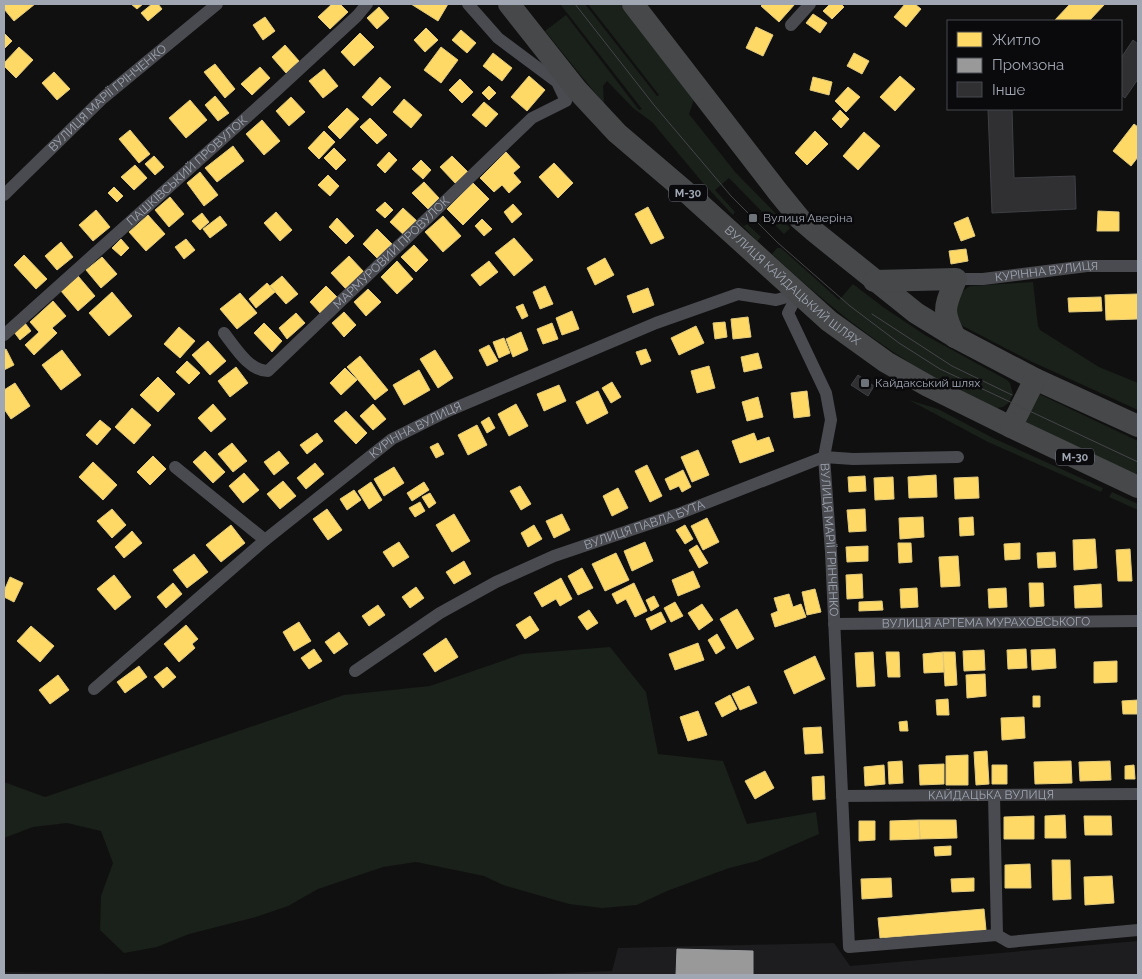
<svg xmlns="http://www.w3.org/2000/svg" width="1142" height="979" font-family="Raleway,sans-serif">
<rect width="100%" height="100%" fill="#101010"/>
<path fill="#1d1d1f" d="M 1138,941 L 1138,975 L 512,975 L 612,971 L 618,948 L 834,943 L 850,966 Z
M 4,972 L 187,974 L 437,975 L 4,975 Z"/>
<path fill="#1a201a" d="M 560,4 L 585,4 L 657,96 L 659,95 L 588,4 L 621,4 L 694,99 L 689,114 L 736,173 L 790,228 L 784,234 L 729,178 L 715,190 L 735,212 L 733,215 L 744,226 L 747,224 L 761,237 L 757,241 L 703,183 L 652,122 L 633,108 L 607,81 L 603,86 L 604,104 L 545,31 L 566,15 L 639,110 L 642,109 Z
M 777,248 L 781,248 L 839,300 L 853,284 L 883,307 L 925,335 L 1007,380 L 1010,383 L 1013,394 C 1009,403 1007,407 997,408 C 976,397 953,387 932,376 C 874,343 821,300 772,254 Z
M 1033,282 L 1038,326 L 1040,330 L 1099,367 L 1138,383 L 1138,410 L 1028,360 L 957,323 C 955,306 954,295 970,286 Z
M 1037,393 L 1138,441 L 1138,475 L 1024,423 Z
M 909,400 L 938,409 L 993,438 L 1103,488 L 1101,492 L 988,442 Z
M 1112,492 L 1138,504 L 1138,510 L 1109,497 Z
M 610,647 L 646,692 L 658,754 L 723,761 L 747,824 L 816,812 L 819,834 L 757,861 L 729,868 L 667,891 L 637,905 L 602,908 L 569,904 L 503,885 L 484,876 L 416,862 L 383,867 L 318,889 L 288,906 L 256,917 L 189,934 L 157,947 L 124,953 L 100,930 L 101,896 L 113,863 L 101,831 L 67,823 L 33,827 L 4,838 L 4,782 L 45,797 L 344,695 L 430,686 L 522,654 Z"/>
<path fill="#ffd966" stroke="#e2ca7d" d="M 4,4 L 35,4 L 14,21 L 4,9 Z
M 131,4 L 143,4 L 137,9 Z
M 152,4 L 158,4 L 162,9 L 148,21 L 141,13 Z
M 332,4 L 340,4 L 348,12 L 330,29 L 318,17 Z
M 411,4 L 448,4 L 438,21 Z
M 763,4 L 795,4 L 779,22 L 761,6 Z
M 830,4 L 841,4 L 844,7 L 832,19 L 823,11 Z
M 905,4 L 915,4 L 921,9 L 906,27 L 894,17 Z
M 1070,4 L 1105,4 L 1089,21 L 1054,21 Z
M 379,7 L 389,18 L 377,29 L 367,18 Z
M 813,14 L 827,23 L 820,33 L 806,23 Z
M 265,17 L 275,31 L 263,40 L 253,25 Z
M 756,27 L 773,35 L 763,56 L 746,48 Z
M 426,28 L 438,40 L 425,52 L 414,40 Z
M 461,30 L 476,43 L 467,53 L 452,40 Z
M 4,33 L 12,41 L 4,49 Z
M 360,33 L 374,47 L 354,66 L 341,52 Z
M 285,45 L 299,61 L 286,73 L 272,57 Z
M 19,47 L 33,60 L 16,78 L 4,66 L 4,63 Z
M 441,47 L 458,60 L 441,83 L 424,70 Z
M 493,53 L 512,68 L 502,81 L 483,66 Z
M 854,53 L 869,61 L 862,74 L 847,66 Z
M 215,64 L 235,89 L 225,98 L 204,72 Z
M 260,67 L 270,78 L 252,95 L 241,84 Z
M 324,69 L 338,86 L 323,98 L 309,81 Z
M 54,72 L 70,89 L 57,100 L 42,83 Z
M 529,76 L 545,90 L 527,111 L 511,97 Z
M 900,76 L 915,89 L 895,111 L 880,97 Z
M 380,77 L 391,87 L 372,106 L 362,97 Z
M 813,77 L 832,82 L 829,95 L 810,90 Z
M 460,79 L 473,92 L 462,103 L 449,90 Z
M 489,86 L 496,93 L 489,100 L 482,93 Z
M 848,87 L 860,97 L 846,112 L 835,101 Z
M 215,96 L 229,113 L 218,121 L 205,105 Z
M 291,97 L 305,112 L 289,126 L 276,111 Z
M 404,99 L 422,115 L 411,128 L 393,112 Z
M 190,100 L 207,120 L 186,138 L 169,118 Z
M 484,102 L 498,114 L 486,127 L 472,115 Z
M 347,108 L 359,119 L 340,139 L 328,127 Z
M 840,110 L 849,119 L 841,128 L 832,119 Z
M 370,118 L 387,135 L 377,144 L 360,127 Z
M 262,120 L 280,141 L 264,155 L 246,134 Z
M 1134,124 L 1138,127 L 1138,157 L 1131,166 L 1113,151 Z
M 130,130 L 150,154 L 139,163 L 119,139 Z
M 324,131 L 335,142 L 319,159 L 308,148 Z
M 815,131 L 828,144 L 807,165 L 795,153 Z
M 864,132 L 880,146 L 858,170 L 843,156 Z
M 233,146 L 244,161 L 217,182 L 205,168 Z
M 334,148 L 346,160 L 336,170 L 324,158 Z
M 389,152 L 397,160 L 385,173 L 377,165 Z
M 506,152 L 520,167 L 513,173 L 521,182 L 509,193 L 502,185 L 494,192 L 480,178 Z
M 154,156 L 164,167 L 155,175 L 145,164 Z
M 452,156 L 468,172 L 456,184 L 440,167 Z
M 421,160 L 431,170 L 423,179 L 412,169 Z
M 554,163 L 573,183 L 558,198 L 539,177 Z
M 135,165 L 147,178 L 134,190 L 121,177 Z
M 200,172 L 218,195 L 204,206 L 187,183 Z
M 328,175 L 339,186 L 330,196 L 318,185 Z
M 424,182 L 439,198 L 428,209 L 412,193 Z
M 473,183 L 489,199 L 463,225 L 447,209 Z
M 114,187 L 123,196 L 117,202 L 108,193 Z
M 170,197 L 184,214 L 169,227 L 155,210 Z
M 385,202 L 393,210 L 385,218 L 376,210 Z
M 513,204 L 522,214 L 512,223 L 504,212 Z
M 648,207 L 664,238 L 651,244 L 635,214 Z
M 403,208 L 418,222 L 405,236 L 390,222 Z
M 96,210 L 110,227 L 93,241 L 79,225 Z
M 1098,211 L 1119,212 L 1119,231 L 1097,231 Z
M 276,212 L 292,230 L 280,241 L 264,223 Z
M 202,213 L 209,222 L 200,230 L 192,221 Z
M 148,215 L 165,234 L 146,251 L 129,232 Z
M 220,216 L 227,225 L 210,238 L 203,229 Z
M 443,216 L 461,236 L 443,252 L 425,232 Z
M 968,217 L 975,236 L 961,241 L 954,223 Z
M 337,218 L 354,236 L 346,244 L 329,227 Z
M 482,219 L 492,229 L 484,236 L 475,226 Z
M 377,229 L 392,244 L 377,258 L 363,244 Z
M 514,238 L 533,260 L 514,276 L 495,253 Z
M 121,239 L 129,248 L 121,256 L 112,248 Z
M 186,239 L 195,250 L 184,259 L 175,247 Z
M 61,242 L 73,257 L 57,270 L 45,256 Z
M 414,245 L 428,260 L 416,272 L 401,257 Z
M 966,249 L 968,261 L 951,264 L 949,251 Z
M 24,255 L 47,279 L 36,289 L 14,265 Z
M 349,256 L 364,272 L 346,289 L 331,273 Z
M 102,257 L 117,274 L 101,288 L 86,270 Z
M 605,258 L 614,275 L 595,285 L 587,268 Z
M 397,261 L 413,279 L 397,294 L 381,277 Z
M 489,261 L 498,272 L 480,286 L 471,275 Z
M 78,276 L 95,296 L 78,311 L 61,291 Z
M 282,276 L 298,294 L 286,304 L 270,286 Z
M 267,283 L 275,292 L 256,308 L 249,299 Z
M 326,286 L 338,298 L 321,314 L 310,302 Z
M 545,286 L 553,304 L 540,309 L 533,292 Z
M 648,288 L 654,305 L 633,313 L 627,296 Z
M 368,289 L 381,302 L 366,316 L 354,302 Z
M 112,292 L 132,316 L 109,336 L 89,313 Z
M 240,293 L 257,313 L 237,329 L 220,309 Z
M 1138,294 L 1138,319 L 1106,320 L 1105,295 Z
M 1101,297 L 1102,311 L 1069,312 L 1068,298 Z
M 53,301 L 66,316 L 52,328 L 57,333 L 34,355 L 25,345 L 39,332 L 30,322 Z
M 523,304 L 528,316 L 522,319 L 516,307 Z
M 572,311 L 579,329 L 562,335 L 556,318 Z
M 344,312 L 356,325 L 344,337 L 332,323 Z
M 296,313 L 305,323 L 287,339 L 279,328 Z
M 748,317 L 751,337 L 733,339 L 731,319 Z
M 725,322 L 727,337 L 715,339 L 713,323 Z
M 25,323 L 31,331 L 20,340 L 14,332 Z
M 264,323 L 282,341 L 272,352 L 254,333 Z
M 552,323 L 558,339 L 543,344 L 537,329 Z
M 696,326 L 704,343 L 679,355 L 671,338 Z
M 179,327 L 195,341 L 180,358 L 164,344 Z
M 521,332 L 528,350 L 513,357 L 506,339 Z
M 504,338 L 510,353 L 499,358 L 493,342 Z
M 208,341 L 226,361 L 210,375 L 192,355 Z
M 489,345 L 498,361 L 487,366 L 479,350 Z
M 6,349 L 14,365 L 4,370 L 4,350 Z
M 646,349 L 651,361 L 641,365 L 636,352 Z
M 62,350 L 81,375 L 61,390 L 42,365 Z
M 435,350 L 453,378 L 438,388 L 420,359 Z
M 758,353 L 762,368 L 744,372 L 741,357 Z
M 360,356 L 388,390 L 375,400 L 347,367 Z
M 187,361 L 200,373 L 189,384 L 176,372 Z
M 709,366 L 715,388 L 697,393 L 691,371 Z
M 236,367 L 248,383 L 230,397 L 218,381 Z
M 345,368 L 357,380 L 341,395 L 330,383 Z
M 419,370 L 430,390 L 404,405 L 393,385 Z
M 158,377 L 175,394 L 158,412 L 140,395 Z
M 612,382 L 621,397 L 611,403 L 602,388 Z
M 15,383 L 30,406 L 11,419 L 4,409 L 4,390 Z
M 559,385 L 566,401 L 544,411 L 537,394 Z
M 598,391 L 608,413 L 587,424 L 576,402 Z
M 807,391 L 810,416 L 794,418 L 791,393 Z
M 758,397 L 763,417 L 747,421 L 742,402 Z
M 213,404 L 226,419 L 211,432 L 198,418 Z
M 373,404 L 386,419 L 373,430 L 360,416 Z
M 516,404 L 528,426 L 509,436 L 498,414 Z
M 132,408 L 151,425 L 134,444 L 115,427 Z
M 346,411 L 367,433 L 356,444 L 334,421 Z
M 489,417 L 495,428 L 487,433 L 481,422 Z
M 100,420 L 111,429 L 97,445 L 86,435 Z
M 477,425 L 487,445 L 468,455 L 458,435 Z
M 317,433 L 323,441 L 307,454 L 300,445 Z
M 754,433 L 757,441 L 769,437 L 774,451 L 740,463 L 732,441 Z
M 232,443 L 247,461 L 233,472 L 218,454 Z
M 438,443 L 444,454 L 436,458 L 430,447 Z
M 698,450 L 709,475 L 692,482 L 681,457 Z
M 205,451 L 225,472 L 213,483 L 193,462 Z
M 279,451 L 289,463 L 274,475 L 264,462 Z
M 153,456 L 166,469 L 150,485 L 137,472 Z
M 93,462 L 117,485 L 103,500 L 79,477 Z
M 315,463 L 324,474 L 306,489 L 297,478 Z
M 647,465 L 662,496 L 650,502 L 635,471 Z
M 394,467 L 404,483 L 384,496 L 374,479 Z
M 683,470 L 691,487 L 682,492 L 679,486 L 670,490 L 665,479 Z
M 244,473 L 259,490 L 243,503 L 229,486 Z
M 936,475 L 937,497 L 909,498 L 908,477 Z
M 865,476 L 866,491 L 849,492 L 848,477 Z
M 893,477 L 894,499 L 875,500 L 874,478 Z
M 978,477 L 979,498 L 955,499 L 954,478 Z
M 283,481 L 296,496 L 280,509 L 267,494 Z
M 371,482 L 382,500 L 369,509 L 358,491 Z
M 424,482 L 429,490 L 412,501 L 407,493 Z
M 520,486 L 531,504 L 521,510 L 510,491 Z
M 618,488 L 628,508 L 612,516 L 603,496 Z
M 354,490 L 361,500 L 347,510 L 340,499 Z
M 430,493 L 436,503 L 429,508 L 422,497 Z
M 420,502 L 425,511 L 415,517 L 409,508 Z
M 112,509 L 126,525 L 112,538 L 97,521 Z
M 327,509 L 342,530 L 328,540 L 313,519 Z
M 865,509 L 866,531 L 849,532 L 847,510 Z
M 454,514 L 470,541 L 452,552 L 436,525 Z
M 562,514 L 570,530 L 554,538 L 546,521 Z
M 923,517 L 924,537 L 900,539 L 899,518 Z
M 973,517 L 974,535 L 960,536 L 959,518 Z
M 707,518 L 719,542 L 703,550 L 691,526 Z
M 231,525 L 245,543 L 221,562 L 206,545 Z
M 534,525 L 542,539 L 528,547 L 521,533 Z
M 685,525 L 693,539 L 685,544 L 676,530 Z
M 132,531 L 142,543 L 124,558 L 115,547 Z
M 1095,539 L 1097,568 L 1074,570 L 1073,540 Z
M 399,542 L 409,557 L 393,567 L 383,552 Z
M 645,542 L 653,561 L 632,571 L 624,551 Z
M 898,543 L 911,543 L 912,562 L 899,563 Z
M 1020,543 L 1020,559 L 1005,560 L 1004,544 Z
M 697,545 L 708,563 L 699,568 L 689,550 Z
M 868,546 L 868,561 L 847,562 L 846,547 Z
M 1130,549 L 1132,581 L 1118,581 L 1116,550 Z
M 1055,552 L 1056,567 L 1038,568 L 1037,553 Z
M 616,553 L 629,580 L 605,591 L 592,564 Z
M 194,554 L 208,572 L 187,588 L 173,570 Z
M 958,556 L 960,586 L 941,587 L 939,557 Z
M 464,561 L 471,574 L 454,584 L 446,572 Z
M 582,568 L 593,588 L 578,595 L 568,576 Z
M 693,571 L 700,587 L 678,596 L 672,580 Z
M 862,574 L 863,598 L 847,599 L 846,575 Z
M 114,575 L 131,597 L 115,610 L 97,589 Z
M 10,577 L 23,583 L 14,602 L 4,597 L 4,591 Z
M 561,578 L 572,599 L 560,606 L 556,599 L 542,607 L 534,593 Z
M 173,583 L 182,594 L 166,608 L 157,597 Z
M 634,583 L 647,611 L 635,617 L 626,599 L 617,604 L 612,594 Z
M 1029,583 L 1043,583 L 1044,606 L 1030,607 Z
M 1101,584 L 1102,607 L 1075,608 L 1074,586 Z
M 416,587 L 424,598 L 410,608 L 402,597 Z
M 917,588 L 918,607 L 901,608 L 900,589 Z
M 1006,588 L 1007,607 L 989,608 L 988,589 Z
M 815,589 L 821,612 L 807,615 L 802,592 Z
M 789,594 L 793,607 L 801,604 L 806,617 L 775,627 L 771,614 L 778,611 L 774,598 Z
M 654,596 L 659,606 L 651,611 L 646,600 Z
M 882,601 L 883,610 L 859,611 L 859,602 Z
M 675,602 L 683,616 L 671,622 L 664,608 Z
M 702,604 L 713,620 L 699,630 L 688,613 Z
M 378,605 L 385,615 L 369,626 L 362,616 Z
M 737,609 L 754,639 L 737,649 L 720,619 Z
M 589,610 L 598,623 L 587,630 L 578,617 Z
M 661,612 L 666,622 L 651,630 L 646,619 Z
M 530,616 L 539,630 L 525,639 L 516,625 Z
M 299,622 L 311,641 L 294,651 L 283,632 Z
M 186,625 L 198,639 L 192,644 L 195,648 L 179,662 L 164,644 Z
M 31,626 L 54,646 L 40,662 L 17,641 Z
M 339,632 L 348,644 L 334,654 L 325,642 Z
M 717,634 L 725,648 L 716,654 L 708,640 Z
M 446,638 L 458,657 L 435,672 L 423,654 Z
M 698,643 L 704,660 L 675,670 L 669,654 Z
M 314,649 L 322,661 L 309,669 L 301,658 Z
M 1026,649 L 1027,668 L 1008,669 L 1007,650 Z
M 1055,649 L 1056,668 L 1032,670 L 1031,650 Z
M 984,650 L 985,670 L 964,671 L 963,651 Z
M 873,652 L 875,686 L 857,687 L 855,653 Z
M 886,652 L 899,652 L 900,677 L 888,677 Z
M 943,652 L 944,672 L 924,673 L 923,654 Z
M 943,652 L 955,652 L 957,685 L 945,686 Z
M 815,656 L 825,679 L 794,694 L 784,671 Z
M 1117,661 L 1117,682 L 1094,683 L 1094,662 Z
M 139,666 L 147,677 L 125,693 L 117,682 Z
M 167,667 L 176,677 L 163,688 L 154,677 Z
M 985,674 L 986,696 L 967,698 L 966,675 Z
M 58,675 L 69,690 L 50,704 L 39,690 Z
M 749,686 L 757,703 L 740,710 L 732,694 Z
M 730,695 L 737,709 L 722,717 L 715,703 Z
M 1033,696 L 1040,696 L 1040,707 L 1033,707 Z
M 948,699 L 949,715 L 937,715 L 936,700 Z
M 1138,700 L 1138,714 L 1123,714 L 1122,701 Z
M 698,711 L 707,735 L 688,741 L 680,717 Z
M 1024,717 L 1025,738 L 1002,740 L 1001,718 Z
M 907,721 L 908,731 L 900,731 L 899,722 Z
M 821,727 L 823,753 L 805,754 L 803,728 Z
M 987,751 L 989,784 L 976,785 L 974,752 Z
M 968,755 L 968,785 L 946,785 L 946,756 Z
M 902,761 L 903,783 L 889,784 L 888,762 Z
M 1071,761 L 1072,783 L 1035,784 L 1034,762 Z
M 1110,761 L 1111,780 L 1080,781 L 1079,762 Z
M 944,764 L 944,784 L 920,785 L 919,765 Z
M 884,765 L 885,784 L 865,786 L 864,767 Z
M 992,765 L 1007,765 L 1007,784 L 992,784 Z
M 1134,765 L 1135,779 L 1125,779 L 1125,766 Z
M 765,771 L 774,788 L 755,799 L 745,781 Z
M 824,776 L 825,799 L 813,800 L 812,777 Z
M 1065,815 L 1066,838 L 1045,838 L 1045,816 Z
M 1034,816 L 1034,839 L 1004,839 L 1004,817 Z
M 1084,816 L 1111,816 L 1112,835 L 1085,835 Z
M 919,820 L 956,820 L 957,838 L 920,839 Z
M 919,820 L 920,839 L 890,840 L 890,821 Z
M 859,821 L 875,821 L 875,840 L 859,841 Z
M 951,846 L 951,855 L 935,856 L 934,847 Z
M 1052,860 L 1070,860 L 1071,899 L 1053,900 Z
M 1030,864 L 1031,888 L 1005,888 L 1005,865 Z
M 1112,876 L 1114,903 L 1085,905 L 1084,877 Z
M 891,878 L 892,897 L 862,899 L 861,879 Z
M 974,878 L 974,891 L 952,892 L 951,879 Z
M 984,909 L 986,930 L 880,938 L 878,918 Z"/>
<path fill="#999" stroke="#9b9da0" d="M 677,949 L 753,951 L 753,975 L 676,975 Z"/>
<path fill="#303033" stroke="#3e4044" d="M 1133,40 L 1138,44 L 1138,79 L 1125,98 L 1121,95 L 1121,58 Z
M 988,109 L 1012,109 L 1014,178 L 1075,176 L 1076,209 L 992,213 Z
M 858,375 L 874,386 L 868,396 L 851,385 Z"/>
<g fill="none" stroke-linecap="round" stroke-linejoin="round">
<g stroke="#4a4b50" stroke-width="12">
<path d="M 791,25 L 810,4"/>
<path id="s1" d="M 4,195 L 103,98 L 217,4"/>
<path id="s2" d="M 956,279 L 983,279 L 1087,266 L 1138,266"/>
<path id="s3" d="M 798,294 L 788,313 L 826,393 L 831,420 L 824,457 L 831,552 L 849,947 L 997,935 L 1009,942 L 1138,930"/>
<path id="s4" d="M 224,333 C 235,347 249,371 268,371 L 532,118 L 566,101 L 557,82 L 498,38 L 468,4"/>
<path id="s5" d="M 4,335 L 277,90 L 357,16 L 367,4"/>
<path d="M 175,467 L 265,540"/>
<path id="s6" d="M 834,624 L 1138,621"/>
<path id="s7" d="M 355,671 L 440,613 L 496,582 L 554,556 L 678,514 L 824,457 L 853,459 L 958,457"/>
<path id="s8" d="M 94,689 L 265,540 L 392,439 L 448,411 L 656,323 L 738,294 L 776,300 L 798,294"/>
<path d="M 994,795 L 997,935"/>
<path id="s9" d="M 842,796 L 1138,794"/>
</g>
<g stroke="#47484a" stroke-width="22">
<path id="s10" d="M 509,4 L 577,90 L 617,133 L 692,197 L 829,321 L 886,362 L 928,386 L 1011,427 L 1138,487"/>
<path d="M 633,4 L 778,192 L 800,219 L 815,232 L 916,313 L 955,337 L 1035,379 L 1138,426"/>
<path d="M 874,281 L 956,279 C 945,307 941,309 955,337"/>
<path d="M 1011,427 L 1035,379"/>
</g>
<path stroke="#454649" stroke-width="1" d="M 575,4 L 654,105 L 731,196 L 778,243 L 850,306 L 899,343 L 940,369 L 1138,462
M 872,314 L 952,366 L 1012,395"/>
</g>
<g fill="#6e7279" stroke="#0a0a0c" stroke-width="2">
<rect x="748" y="213" width="10" height="10" rx="2.5"/>
<rect x="860" y="378" width="10" height="10" rx="2.5"/>
</g>
<g text-anchor="middle" dominant-baseline="central" stroke-width="5" stroke-linejoin="round" paint-order="stroke">
<g fill="#0a0a0c" stroke="#737780" stroke-width="1">
<rect x="669" y="184.5" width="38" height="17" rx="4"/>
<rect x="1056" y="448.5" width="38" height="17" rx="4"/>
</g>
<g font-size="11" font-weight="bold" fill="#a0a6b2">
<text x="688" y="193">М-30</text>
<text x="1075" y="457">М-30</text>
</g>
<g font-size="12" fill="#a0a6b2" stroke="#0a0a0c">
<text stroke="none"><textPath href="#s1" startOffset="142">ВУЛИЦЯ МАРІЇ ГРІНЧЕНКО</textPath></text>
<text stroke="none"><textPath href="#s5" startOffset="246">ПАШКІВСЬКИЙ ПРОВУЛОК</textPath></text>
<text stroke="none"><textPath href="#s4" startOffset="231">МАРМУРОВИЙ ПРОВУЛОК</textPath></text>
<text stroke="none"><textPath href="#s2" startOffset="91">КУРІННА ВУЛИЦЯ</textPath></text>
<text stroke="none"><textPath href="#s10" startOffset="401">ВУЛИЦЯ КАЙДАЦЬКИЙ ШЛЯХ</textPath></text>
<text stroke="none"><textPath href="#s8" startOffset="414">КУРІННА ВУЛИЦЯ</textPath></text>
<text stroke="none"><textPath href="#s7" startOffset="326">ВУЛИЦЯ ПАВЛА БУТА</textPath></text>
<text stroke="none"><textPath href="#s3" startOffset="258">ВУЛИЦЯ МАРІЇ ГРІНЧЕНКО</textPath></text>
<text stroke="none"><textPath href="#s6" startOffset="152">ВУЛИЦЯ АРТЕМА МУРАХОВСЬКОГО</textPath></text>
<text stroke="none"><textPath href="#s9" startOffset="149">КАЙДАЦЬКА ВУЛИЦЯ</textPath></text>
</g>
<g font-size="12" fill="#a0a6b2" stroke="#0a0a0c" text-anchor="start">
<text x="763" y="218">Вулиця Аверіна</text>
<text x="875" y="383">Кайдакський шлях</text>
</g>
</g>
<rect width="1142" height="979" fill="none" stroke="#a0a6b2" stroke-width="10"/>
<rect x="947" y="20" width="175" height="90" fill="#0a0a0c" stroke="#46484e"/>
<rect x="957" y="32" width="25" height="15" fill="#ffd966" stroke="#46484e"/>
<text x="992" y="45" font-size="15" fill="#a0a6b2">Житло</text>
<rect x="957" y="58" width="25" height="15" fill="#999999" stroke="#46484e"/>
<text x="992" y="70" font-size="15" fill="#a0a6b2">Промзона</text>
<rect x="957" y="82" width="25" height="15" fill="#303033" stroke="#46484e"/>
<text x="992" y="95" font-size="15" fill="#a0a6b2">Інше</text>
</svg>
